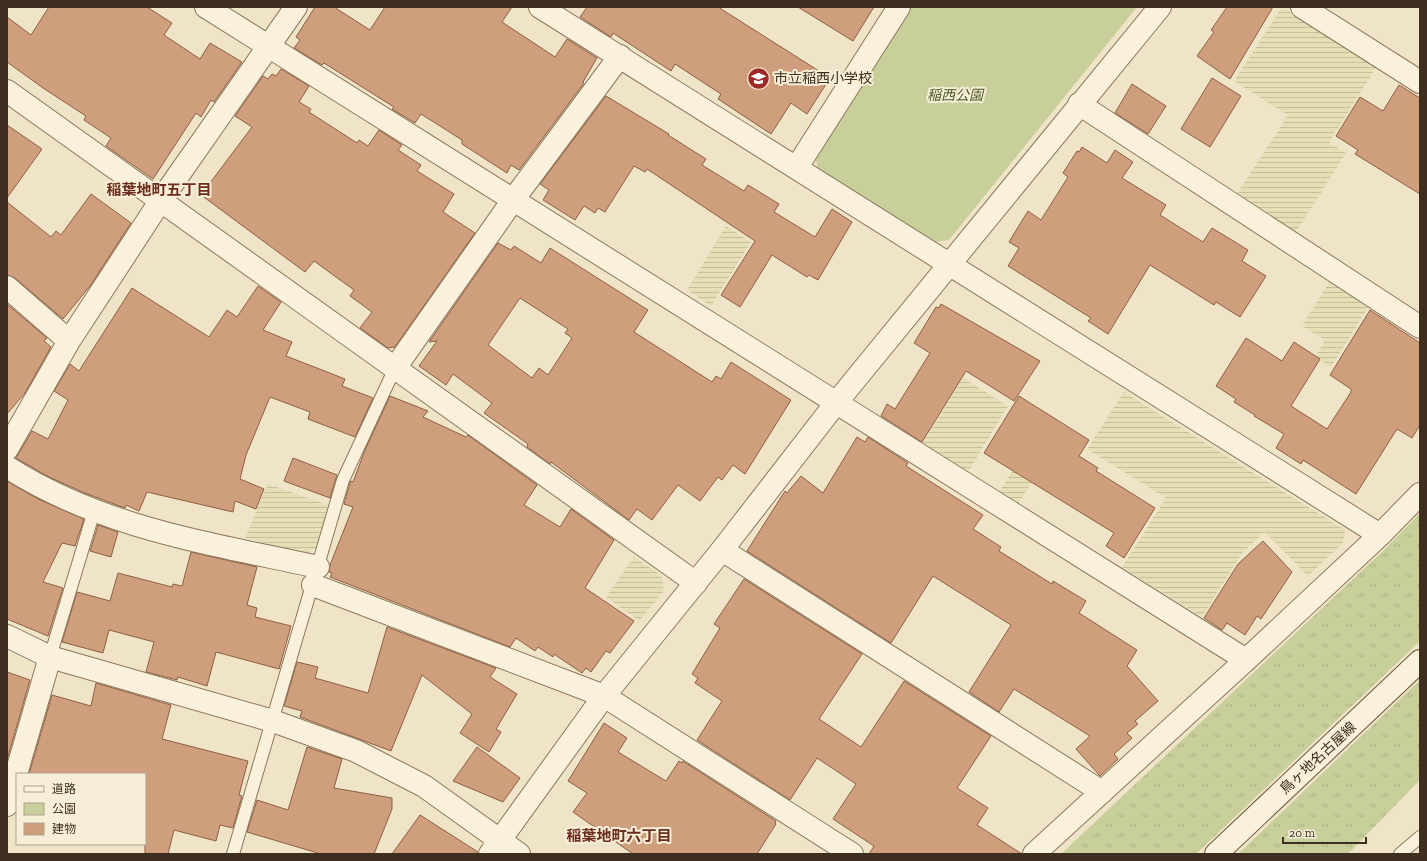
<svg xmlns="http://www.w3.org/2000/svg" width="1427" height="861" font-family="'Zilla Slab','Noto Sans JP',serif">
<defs>
<pattern id="farmland-rules" width="6" height="5" patternUnits="userSpaceOnUse"><rect width="6" height="5" fill="#e6deb5"/><path d="M0 2.5h6" fill="none" stroke="#c6bf9b"/></pattern>
<pattern id="grass-tufts" width="24" height="20" patternUnits="userSpaceOnUse"><rect width="24" height="20" fill="#c9cf9b"/><path d="M3 7l-1-3M5 7V3M7 7l1-3M15 17l-1-3M17 17v-4M19 17l1-3" fill="none" stroke="#aeb285"/></pattern>
</defs>
<rect width="100%" height="100%" fill="#f0e4c8"/>
<path fill="url(#farmland-rules)" d="M 1282,7 L 1376,68 L 1329,142 L 1346,153 L 1296,232 L 1237,194 L 1288,115 L 1234,81 Z
M 726,226 L 751,242 L 711,306 L 687,290 Z
M 1330,281 L 1369,306 L 1331,367 L 1315,357 L 1325,340 L 1302,326 Z
M 963,378 L 1008,406 L 968,472 L 922,444 Z
M 1124,392 L 1345,530 L 1343,543 L 1308,576 L 1265,532 L 1243,552 L 1202,617 L 1122,567 L 1166,498 L 1087,449 Z
M 1040,427 L 1059,439 L 1018,504 L 999,492 Z
M 268,484 L 328,505 L 316,549 L 305,554 L 245,538 Z
M 634,557 L 661,575 L 664,591 L 639,621 L 606,597 Z"/>
<path fill="url(#grass-tufts)" d="M 1420,513 L 1420,641 L 1196,854 L 1061,854 L 1386,548 Z
M 1420,680 L 1420,780 L 1348,854 L 1238,854 Z"/>
<path fill="#c9cf9b" d="M 908,7 L 1137,7 L 949,240 L 935,242 L 818,169 L 815,156 Z"/>
<path fill="#cf9f7d" stroke="#8d5f41" fill-rule="evenodd" d="M 49,7 L 147,7 L 172,23 L 164,35 L 200,59 L 210,43 L 242,62 L 214,102 L 211,100 L 201,117 L 196,113 L 153,179 L 106,146 L 111,138 L 84,120 L 86,116 L 43,88 L 7,62 L 7,17 L 31,35 Z
M 315,7 L 334,7 L 370,30 L 385,7 L 512,7 L 502,22 L 555,57 L 567,39 L 597,58 L 583,82 L 584,83 L 519,170 L 511,165 L 507,173 L 462,144 L 462,140 L 421,114 L 415,123 L 392,109 L 394,107 L 324,63 L 322,65 L 294,48 L 300,40 L 296,37 Z
M 587,7 L 718,7 L 830,78 L 807,114 L 791,103 L 771,134 L 718,99 L 721,94 L 675,64 L 671,71 L 613,33 L 611,37 L 580,17 Z
M 798,7 L 874,7 L 853,41 Z
M 1227,7 L 1273,7 L 1230,79 L 1197,56 L 1214,32 L 1211,30 Z
M 281,69 L 309,86 L 299,102 L 311,109 L 309,112 L 357,143 L 359,140 L 368,146 L 379,130 L 402,145 L 398,150 L 421,165 L 417,171 L 454,194 L 443,212 L 475,233 L 395,347 L 388,348 L 360,328 L 372,312 L 350,296 L 354,290 L 314,261 L 305,272 L 201,195 L 252,127 L 235,116 L 263,76 L 268,79 L 272,74 L 276,76 Z
M 1212,78 L 1241,96 L 1210,147 L 1181,129 Z
M 1132,84 L 1166,106 L 1148,134 L 1115,113 Z
M 1399,85 L 1420,98 L 1420,194 L 1355,154 L 1358,150 L 1336,136 L 1360,97 L 1383,111 Z
M 606,96 L 669,134 L 668,135 L 706,159 L 702,165 L 744,191 L 748,185 L 779,204 L 774,212 L 815,237 L 832,209 L 852,222 L 818,280 L 809,275 L 807,277 L 772,255 L 740,307 L 721,295 L 755,241 L 647,169 L 645,172 L 634,166 L 605,212 L 598,208 L 595,213 L 584,206 L 575,220 L 543,200 L 549,190 L 540,184 Z
M 7,125 L 42,149 L 7,198 Z
M 1082,147 L 1107,163 L 1115,150 L 1133,162 L 1122,178 L 1166,205 L 1160,215 L 1203,242 L 1212,228 L 1248,250 L 1242,261 L 1266,276 L 1240,317 L 1216,302 L 1214,305 L 1150,265 L 1108,334 L 1088,321 L 1091,318 L 1008,266 L 1019,248 L 1009,242 L 1028,211 L 1041,220 L 1068,177 L 1063,173 L 1077,151 L 1079,152 Z
M 91,194 L 131,223 L 90,286 L 63,319 L 15,278 L 7,275 L 7,202 L 51,237 L 56,231 L 61,235 Z
M 498,243 L 511,250 L 514,246 L 541,263 L 550,248 L 648,310 L 634,332 L 712,382 L 716,376 L 721,379 L 731,362 L 791,400 L 745,474 L 733,465 L 722,480 L 718,477 L 700,501 L 678,485 L 652,520 L 637,509 L 629,520 L 551,462 L 550,464 L 527,447 L 528,444 L 484,413 L 492,403 L 453,374 L 446,385 L 419,366 L 437,341 L 429,342 ZM 520,298 L 568,329 L 565,333 L 572,338 L 548,375 L 539,368 L 532,378 L 488,345 Z
M 258,286 L 281,302 L 263,330 L 292,342 L 286,356 L 345,379 L 342,386 L 373,398 L 355,437 L 308,419 L 310,412 L 270,397 L 246,455 L 240,479 L 264,489 L 256,509 L 235,501 L 233,512 L 147,492 L 139,511 L 126,505 L 125,508 L 85,493 L 49,477 L 16,458 L 32,431 L 48,439 L 68,400 L 54,391 L 70,364 L 79,371 L 132,288 L 209,337 L 227,310 L 237,317 Z
M 7,304 L 47,338 L 44,341 L 51,347 L 25,393 L 7,414 Z
M 941,304 L 1040,361 L 1014,401 L 966,371 L 922,442 L 881,416 L 887,404 L 895,409 L 930,353 L 914,343 L 936,307 L 939,308 Z
M 1370,310 L 1420,343 L 1420,425 L 1412,438 L 1397,429 L 1356,494 L 1303,460 L 1301,464 L 1276,448 L 1284,434 L 1254,416 L 1255,415 L 1234,402 L 1236,399 L 1216,386 L 1246,338 L 1282,361 L 1294,342 L 1320,359 L 1291,406 L 1327,429 L 1351,392 L 1351,389 L 1330,375 Z
M 390,396 L 428,411 L 423,417 L 466,437 L 468,435 L 537,485 L 524,505 L 560,527 L 571,509 L 614,540 L 585,588 L 634,621 L 610,653 L 606,651 L 591,672 L 586,668 L 582,673 L 554,654 L 553,657 L 538,647 L 535,651 L 516,638 L 510,647 L 330,577 L 332,573 L 329,572 L 330,565 L 353,507 L 344,504 L 350,483 L 351,481 L 353,482 L 365,450 Z
M 1019,396 L 1089,440 L 1079,456 L 1098,468 L 1096,471 L 1155,508 L 1124,558 L 1106,546 L 1114,533 L 984,453 Z
M 857,437 L 865,442 L 868,437 L 908,463 L 906,466 L 983,515 L 973,529 L 1001,547 L 999,551 L 1052,584 L 1053,581 L 1086,601 L 1079,613 L 1137,650 L 1127,666 L 1158,701 L 1135,721 L 1138,724 L 1127,733 L 1132,738 L 1114,754 L 1118,759 L 1100,776 L 1076,749 L 1090,736 L 1014,689 L 999,712 L 969,692 L 1011,625 L 933,576 L 891,643 L 747,551 L 785,491 L 787,493 L 801,476 L 823,493 Z
M 293,458 L 337,475 L 330,498 L 284,481 Z
M 7,481 L 38,499 L 84,519 L 75,546 L 62,543 L 43,582 L 63,588 L 48,636 L 7,619 Z
M 98,525 L 118,532 L 111,557 L 90,551 Z
M 1263,541 L 1292,572 L 1261,619 L 1257,616 L 1245,635 L 1227,623 L 1222,630 L 1204,618 L 1238,564 Z
M 191,552 L 257,567 L 247,605 L 257,608 L 255,617 L 291,626 L 279,669 L 216,652 L 207,686 L 178,677 L 177,680 L 146,672 L 154,642 L 109,630 L 103,653 L 62,642 L 77,592 L 110,601 L 118,573 L 172,587 L 173,584 L 182,586 Z
M 744,579 L 862,654 L 819,719 L 861,747 L 904,681 L 991,736 L 957,788 L 988,808 L 977,825 L 1022,854 L 869,854 L 874,846 L 833,819 L 856,784 L 817,758 L 790,800 L 697,740 L 722,701 L 695,683 L 698,678 L 692,674 L 720,628 L 714,624 Z
M 387,627 L 496,668 L 490,677 L 517,694 L 496,729 L 501,732 L 489,752 L 460,733 L 472,714 L 422,675 L 391,751 L 300,717 L 302,711 L 284,706 L 297,662 L 318,667 L 315,678 L 368,693 Z
M 7,672 L 30,680 L 7,760 Z
M 96,683 L 171,705 L 162,739 L 248,761 L 239,795 L 242,796 L 233,828 L 220,825 L 216,841 L 174,830 L 168,854 L 145,854 L 145,774 L 29,774 L 52,695 L 91,706 Z
M 604,723 L 627,738 L 618,752 L 666,781 L 679,761 L 682,763 L 683,761 L 776,821 L 775,823 L 776,824 L 757,854 L 633,854 L 573,812 L 587,793 L 568,781 Z
M 307,747 L 342,759 L 334,788 L 392,798 L 392,809 L 374,854 L 321,854 L 247,832 L 257,800 L 288,810 Z
M 477,747 L 520,778 L 503,802 L 453,781 Z
M 420,815 L 478,852 L 478,854 L 392,854 Z"/>
<g fill="none" stroke-linecap="round" stroke-linejoin="round">
<defs>
<path id="lane" d="M 50,657 L 94,511
M 233,854 L 343,480 L 395,368
M 1400,854 L 1420,837"/>
<path id="street" d="M 206,7 L 1246,660
M 540,7 L 1380,535
M 1302,7 L 1420,82
M 7,91 L 696,583
M 1079,104 L 1420,327
M 797,167 L 899,7
M 7,287 L 69,341
M 395,368 L 513,200 L 620,56
M 7,449 L 69,341 L 161,200 L 296,7
M 7,467 C 103,528 208,543 318,567
M 722,550 L 1102,792
M 313,585 L 604,696 L 852,854
M 7,636 L 50,657 L 273,721 L 356,751 L 424,786 L 519,854
M 7,805 L 50,657
M 490,854 L 604,696 L 722,550 L 836,403 L 1160,7
M 1034,854 L 1246,660 L 1380,535 L 1420,494"/>
<path id="secondary" d="M 1216,854 L 1420,661"/>
</defs>
<use href="#lane" stroke="#8d765c" stroke-width="14"/>
<use href="#street" stroke="#8d765c" stroke-width="24"/>
<use href="#secondary" stroke="#6f573f" stroke-width="24"/>
<use href="#lane" stroke="#faf1dc" stroke-width="12"/>
<use href="#street" stroke="#faf1dc" stroke-width="22"/>
<use href="#secondary" stroke="#faf1dc" stroke-width="22"/>
</g>
<defs>
<symbol id="school-disc" viewBox="-11 -11 22 22"><circle r="9.5" fill="#9e2a2b" stroke="#f7eed8"/><path d="M0-5L7-2L0 1L-7-2ZM-4 1L0 2.5L4 1V4Q0 6-4 4Z" fill="#fff"/></symbol>
</defs>
<g fill-rule="evenodd">
<use href="#school-disc" x="746" y="66" width="25" height="25"/>
</g>
<g text-anchor="middle" dominant-baseline="central" stroke-width="4" stroke-linejoin="round" paint-order="stroke">
<g font-size="14" fill="#3d2e20" stroke="#f7eed8" text-anchor="start">
<text x="774" y="78">市立稲西小学校</text>
</g>
<g font-size="14" font-style="italic" fill="#4d5a26" stroke="#f7eed8">
<text x="955" y="95">稲西公園</text>
</g>
<g font-size="14" fill="#3d2e20" stroke="#f7eed8">
<text transform="translate(1318 758) rotate(-43)">鳥ヶ地名古屋線</text>
</g>
<g font-size="15" font-weight="bold" fill="#6b2e1e" stroke="#f7eed8">
<text x="159" y="190">稲葉地町五丁目</text>
<text x="619" y="836">稲葉地町六丁目</text>
</g>
</g>
<rect width="1427" height="861" fill="none" stroke="#3d2e20" stroke-width="16"/>
<rect x="16" y="773" width="130" height="72" fill="#f7eed8" stroke="#ada18e"/>
<rect x="24" y="786" width="20" height="6" fill="#faf1dc" stroke="#ada18e"/>
<text x="52" y="793" font-size="12" fill="#3d2e20">道路</text>
<rect x="24" y="803" width="20" height="12" fill="#c9cf9b" stroke="#ada18e"/>
<text x="52" y="813" font-size="12" fill="#3d2e20">公園</text>
<rect x="24" y="823" width="20" height="12" fill="#cf9f7d" stroke="#ada18e"/>
<text x="52" y="833" font-size="12" fill="#3d2e20">建物</text>
<path d="M1283 837v6h83v-6" fill="none" stroke="#3d2e20" stroke-width="2"/>
<text x="1289" y="837" font-size="12" fill="#3d2e20" stroke="#f7eed8" stroke-width="3" paint-order="stroke">20 m</text>
</svg>
